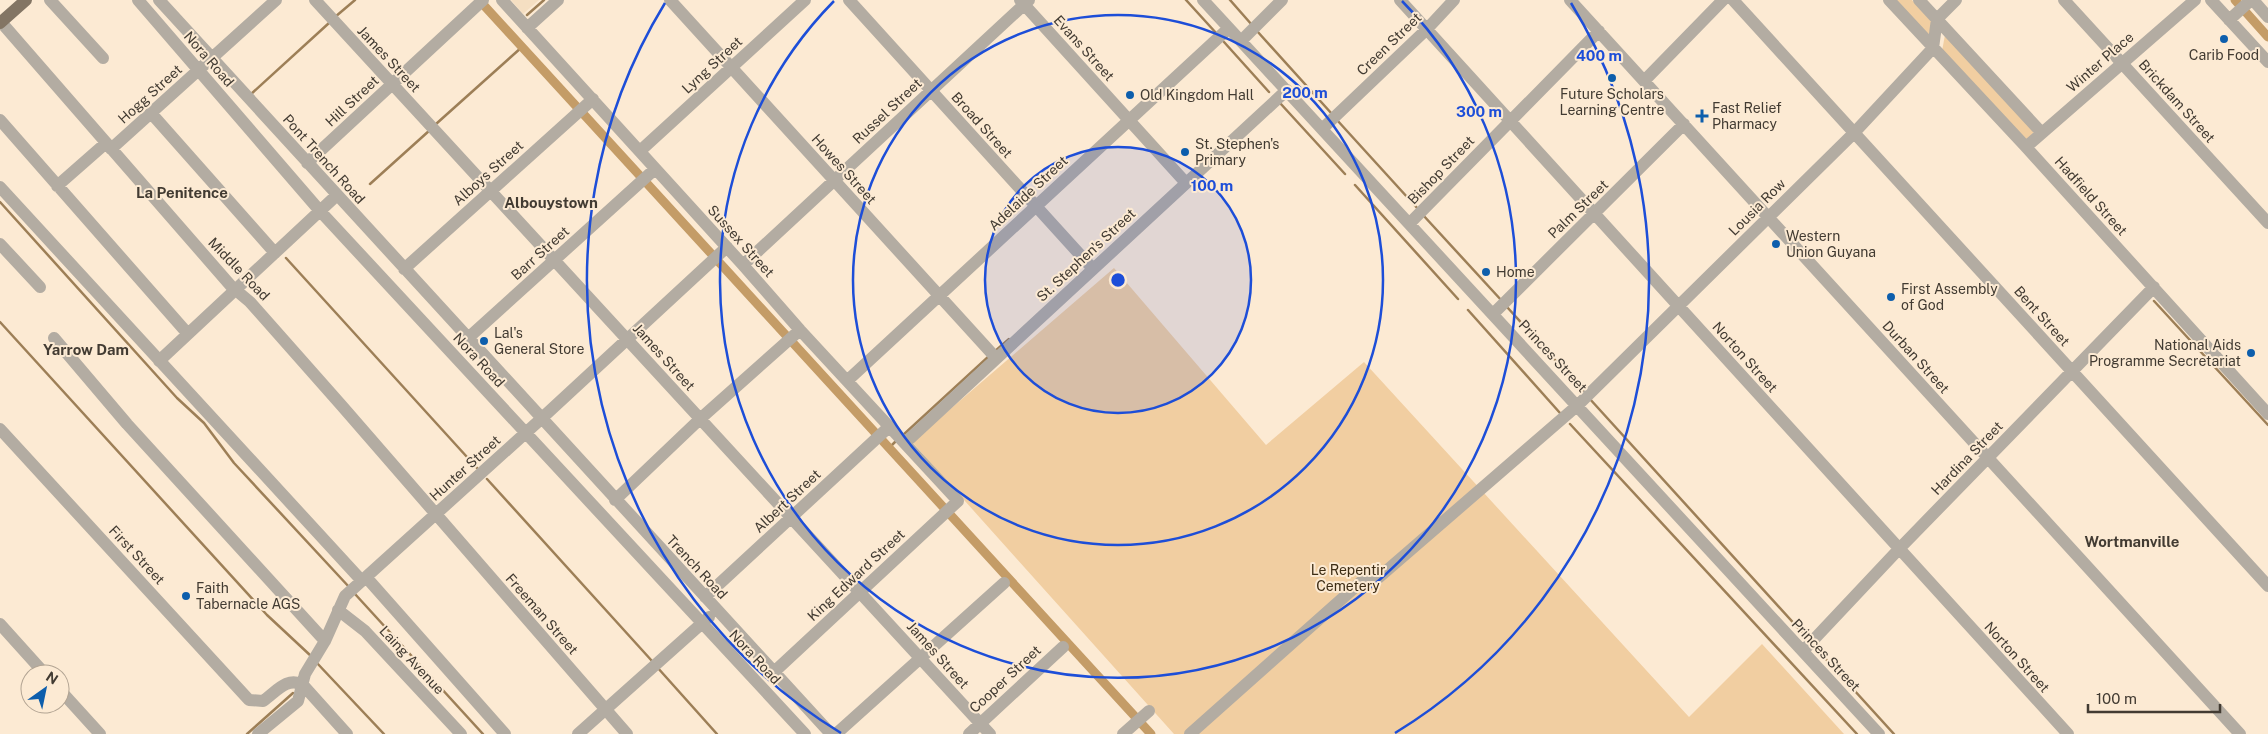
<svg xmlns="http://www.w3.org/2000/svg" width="2268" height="734" font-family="'Public Sans',sans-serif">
<rect width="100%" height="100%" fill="#fcead3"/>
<path fill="#f5dfc2" d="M 511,0 L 539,0 L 523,14 Z"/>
<path fill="#f1cea1" d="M 1895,0 L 1912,0 L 1933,23 L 1928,36 Z
M 1945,35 L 2035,131 L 2026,141 L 1942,51 Z
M 1114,268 L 1266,445 L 1364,362 L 1689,717 L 1762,644 L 1844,734 L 1174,734 L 912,442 Z"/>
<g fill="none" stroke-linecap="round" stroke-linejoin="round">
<path stroke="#9d7f57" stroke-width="2.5" d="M 1186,0 L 1217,34
M 1230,0 L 1252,25
M 527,15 L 544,0
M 335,17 L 355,0
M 1257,31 L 1332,114
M 1224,42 L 1269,92
M 250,95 L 329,23
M 1280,103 L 1345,174
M 1337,120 L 1418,209
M 436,124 L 522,47
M 370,184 L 430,130
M 1355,185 L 1458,299
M 0,202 L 177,398 L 204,423 L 234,463 L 350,588
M 1423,215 L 1502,301
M 286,258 L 477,468
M 2154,301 L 2268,425
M 1507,307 L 1584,392
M 1468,310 L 1560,413
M 0,322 L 267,615 L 311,656
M 994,352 L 1009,339
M 1589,398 L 1809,640
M 1570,424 L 1857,734
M 902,436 L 988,357
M 889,448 L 896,441
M 487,479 L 652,661
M 355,594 L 483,734
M 1814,646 L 1894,734
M 316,662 L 384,734
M 657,667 L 717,734
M 247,734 L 293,693"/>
<path stroke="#c49c67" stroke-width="9" d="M 479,0 L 1151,734
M 2235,0 L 2268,37"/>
<path stroke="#b3aca2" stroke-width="12" d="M 50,0 L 103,58
M 138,0 L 320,211 L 805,734
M 159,0 L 831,734
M 315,0 L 990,734
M 502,0 L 743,265 L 800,330 L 958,501 L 774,672
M 670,0 L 996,358
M 849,0 L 1093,269
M 1020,0 L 1186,183
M 1203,0 L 1879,734
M 1400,0 L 2068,734
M 1570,0 L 2240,734
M 1733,0 L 2268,586
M 1889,0 L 2026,147 L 2268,414
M 1919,0 L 2041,132
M 2064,0 L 2268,223
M 2211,0 L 2268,62
M 2253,0 L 2268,17
M 2229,20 L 2251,0
M 1,22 L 231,286 L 250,302 L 342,406 L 627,734
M 527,28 L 558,0
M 1241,41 L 1282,0
M 1644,81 L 1723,0
M 151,113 L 275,253
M 0,120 L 188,334
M 1322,129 L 1427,29 L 1454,0
M 2026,147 L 2195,0
M 111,149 L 276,0
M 640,151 L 805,0
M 307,163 L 483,0
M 57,186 L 106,143
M 0,187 L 362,581
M 1410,223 L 1599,31
M 0,244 L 40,287
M 743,265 L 1029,0
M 404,269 L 593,99
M 1493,314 L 1684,124
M 54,338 L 127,424 L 325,641
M 467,339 L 655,169
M 159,361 L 337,195
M 848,380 L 1229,28
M 0,429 L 249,700 L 263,701 C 276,692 287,676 303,685 L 347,734
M 905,443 L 1287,90
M 615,500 L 700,419 L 800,330
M 366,577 L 505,734
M 705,597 L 890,426
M 338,610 L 365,631 L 461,734
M 0,624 L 45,674
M 1803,651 L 1899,549 L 2154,287
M 60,690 L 100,734
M 258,734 L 298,701 L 305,674 L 325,641 L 345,596 L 541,419 L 727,247
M 578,734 L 709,617
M 836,734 L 1004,583
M 969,734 L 1063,647
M 1123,734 L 1149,711
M 1190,734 L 1371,573 L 1377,579 L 1578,405 L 1854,133 L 1933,48 L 1937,19 L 1956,0"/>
<path stroke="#837564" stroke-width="12" d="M 0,23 L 26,0"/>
</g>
<circle cx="1118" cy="280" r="133" fill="#1d4ed8" fill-opacity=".12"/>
<g fill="none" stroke="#1d4ed8" stroke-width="2.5">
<circle cx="1118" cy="280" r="133"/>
<circle cx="1118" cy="280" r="265"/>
<path d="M1402 1A398 398 0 1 1 834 1"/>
<path d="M841 733A531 531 0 0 1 665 3M1571 3A531 531 0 0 1 1395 733"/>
</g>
<g fill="#0d5eac" stroke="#fcead3" stroke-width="2">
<circle cx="2224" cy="39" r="5"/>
<circle cx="1612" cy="78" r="5"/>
<circle cx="1130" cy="95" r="5"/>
<path d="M1699.5 108.5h5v5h5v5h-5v5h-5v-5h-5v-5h5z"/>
<circle cx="1185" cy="152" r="5"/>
<circle cx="1776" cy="244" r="5"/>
<circle cx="1486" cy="272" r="5"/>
<circle cx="1891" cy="297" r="5"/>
<circle cx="484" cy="341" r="5"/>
<circle cx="2251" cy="353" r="5"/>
<circle cx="186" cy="596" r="5"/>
</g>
<g text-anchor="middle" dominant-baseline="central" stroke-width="4" stroke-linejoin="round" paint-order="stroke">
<g font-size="14" fill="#423b32" stroke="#fcead3">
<text transform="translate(1389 44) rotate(-44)">Creen Street</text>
<text transform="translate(1084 48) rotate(48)">Evans Street</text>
<text transform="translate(209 59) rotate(49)">Nora Road</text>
<text transform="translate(389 59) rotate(47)">James Street</text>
<text transform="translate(2100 62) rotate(-41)">Winter Place</text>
<text transform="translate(712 65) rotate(-43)">Lyng Street</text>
<text transform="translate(150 94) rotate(-42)">Hogg Street</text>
<text transform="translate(352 101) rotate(-43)">Hill Street</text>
<text transform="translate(2177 101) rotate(48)">Brickdam Street</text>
<text transform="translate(887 111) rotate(-43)">Russel Street</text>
<text transform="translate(982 125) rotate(48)">Broad Street</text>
<text transform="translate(324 159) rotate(48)">Pont Trench Road</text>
<text transform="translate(844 169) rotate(48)">Howes Street</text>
<text transform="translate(1441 170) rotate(-46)">Bishop Street</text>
<text transform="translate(488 173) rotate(-42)">Alboys Street</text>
<text transform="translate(1028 193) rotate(-43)">Adelaide Street</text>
<text transform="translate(2091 196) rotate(48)">Hadfield Street</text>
<text transform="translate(1757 207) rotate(-45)">Lousia Row</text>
<text transform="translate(1578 209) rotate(-44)">Palm Street</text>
<text transform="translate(741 241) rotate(48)">Sussex Street</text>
<text transform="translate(540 253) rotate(-42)">Barr Street</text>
<text transform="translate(1086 255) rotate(-43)">St. Stephen's Street</text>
<text transform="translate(239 269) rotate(46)">Middle Road</text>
<text transform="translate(2042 316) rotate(48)">Bent Street</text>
<text transform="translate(1553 356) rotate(47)">Princes Street</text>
<text transform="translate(664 357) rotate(48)">James Street</text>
<text transform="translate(1745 357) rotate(48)">Norton Street</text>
<text transform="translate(1916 357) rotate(48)">Durban Street</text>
<text transform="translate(479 360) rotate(47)">Nora Road</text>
<text transform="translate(1967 458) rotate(-46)">Hardina Street</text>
<text transform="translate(465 468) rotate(-42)">Hunter Street</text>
<text transform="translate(787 501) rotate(-43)">Albert Street</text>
<text transform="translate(137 555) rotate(47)">First Street</text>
<text transform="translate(697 567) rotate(47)">Trench Road</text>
<text transform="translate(856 575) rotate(-43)">King Edward Street</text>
<text transform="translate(542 614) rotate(49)">Freeman Street</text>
<text transform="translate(938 655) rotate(48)">James Street</text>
<text transform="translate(1826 655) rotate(47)">Princes Street</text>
<text transform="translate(755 657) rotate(47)">Nora Road</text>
<text transform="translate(2017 657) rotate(48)">Norton Street</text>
<text transform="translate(412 660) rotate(47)">Laing Avenue</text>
<text transform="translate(1005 679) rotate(-43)">Cooper Street</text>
</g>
<g font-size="14" fill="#423b32" stroke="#fcead3" text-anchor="start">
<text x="2224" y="55" text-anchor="middle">Carib Food</text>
<text x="1612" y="94" text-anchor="middle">Future Scholars<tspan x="1612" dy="16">Learning Centre</tspan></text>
<text x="1140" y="95">Old Kingdom Hall</text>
<text x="1712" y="108">Fast Relief<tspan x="1712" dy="16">Pharmacy</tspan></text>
<text x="1195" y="144">St. Stephen's<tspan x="1195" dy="16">Primary</tspan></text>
<text x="1786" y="236">Western<tspan x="1786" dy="16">Union Guyana</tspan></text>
<text x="1496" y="272">Home</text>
<text x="1901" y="289">First Assembly<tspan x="1901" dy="16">of God</tspan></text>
<text x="494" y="333">Lal's<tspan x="494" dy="16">General Store</tspan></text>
<text x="2241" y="345" text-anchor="end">National Aids<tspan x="2241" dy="16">Programme Secretariat</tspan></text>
<text x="196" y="588">Faith<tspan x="196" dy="16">Tabernacle AGS</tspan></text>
</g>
<g font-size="14" fill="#3d2c14" stroke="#fcead3">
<text x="1348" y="570">Le Repentir<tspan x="1348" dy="16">Cemetery</tspan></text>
</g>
<g font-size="15" font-weight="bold" fill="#423b32" stroke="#fcead3">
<text x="182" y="192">La Penitence</text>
<text x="551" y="202">Albouystown</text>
<text x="86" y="349">Yarrow Dam</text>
<text x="2132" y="541">Wortmanville</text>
</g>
</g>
<circle cx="1118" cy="280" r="8" fill="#1d4ed8" stroke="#fcead3" stroke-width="2.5"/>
<g font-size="15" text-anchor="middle" font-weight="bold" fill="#1d4ed8" stroke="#fcead3" stroke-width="4" stroke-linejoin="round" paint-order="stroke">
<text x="1599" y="61">400 m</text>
<text x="1305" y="98">200 m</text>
<text x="1479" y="117">300 m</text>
<text x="1212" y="191">100 m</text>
</g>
<g transform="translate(45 689) rotate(33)"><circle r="24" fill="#fcead3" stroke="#b2a493"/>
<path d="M0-4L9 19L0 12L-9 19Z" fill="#0d5eac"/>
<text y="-8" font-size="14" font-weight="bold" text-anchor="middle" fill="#423b32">N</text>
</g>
<path d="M2088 704v8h132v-8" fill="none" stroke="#423b32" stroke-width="2.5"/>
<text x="2096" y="704" font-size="15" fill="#423b32" stroke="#fcead3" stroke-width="4" paint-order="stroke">100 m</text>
</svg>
